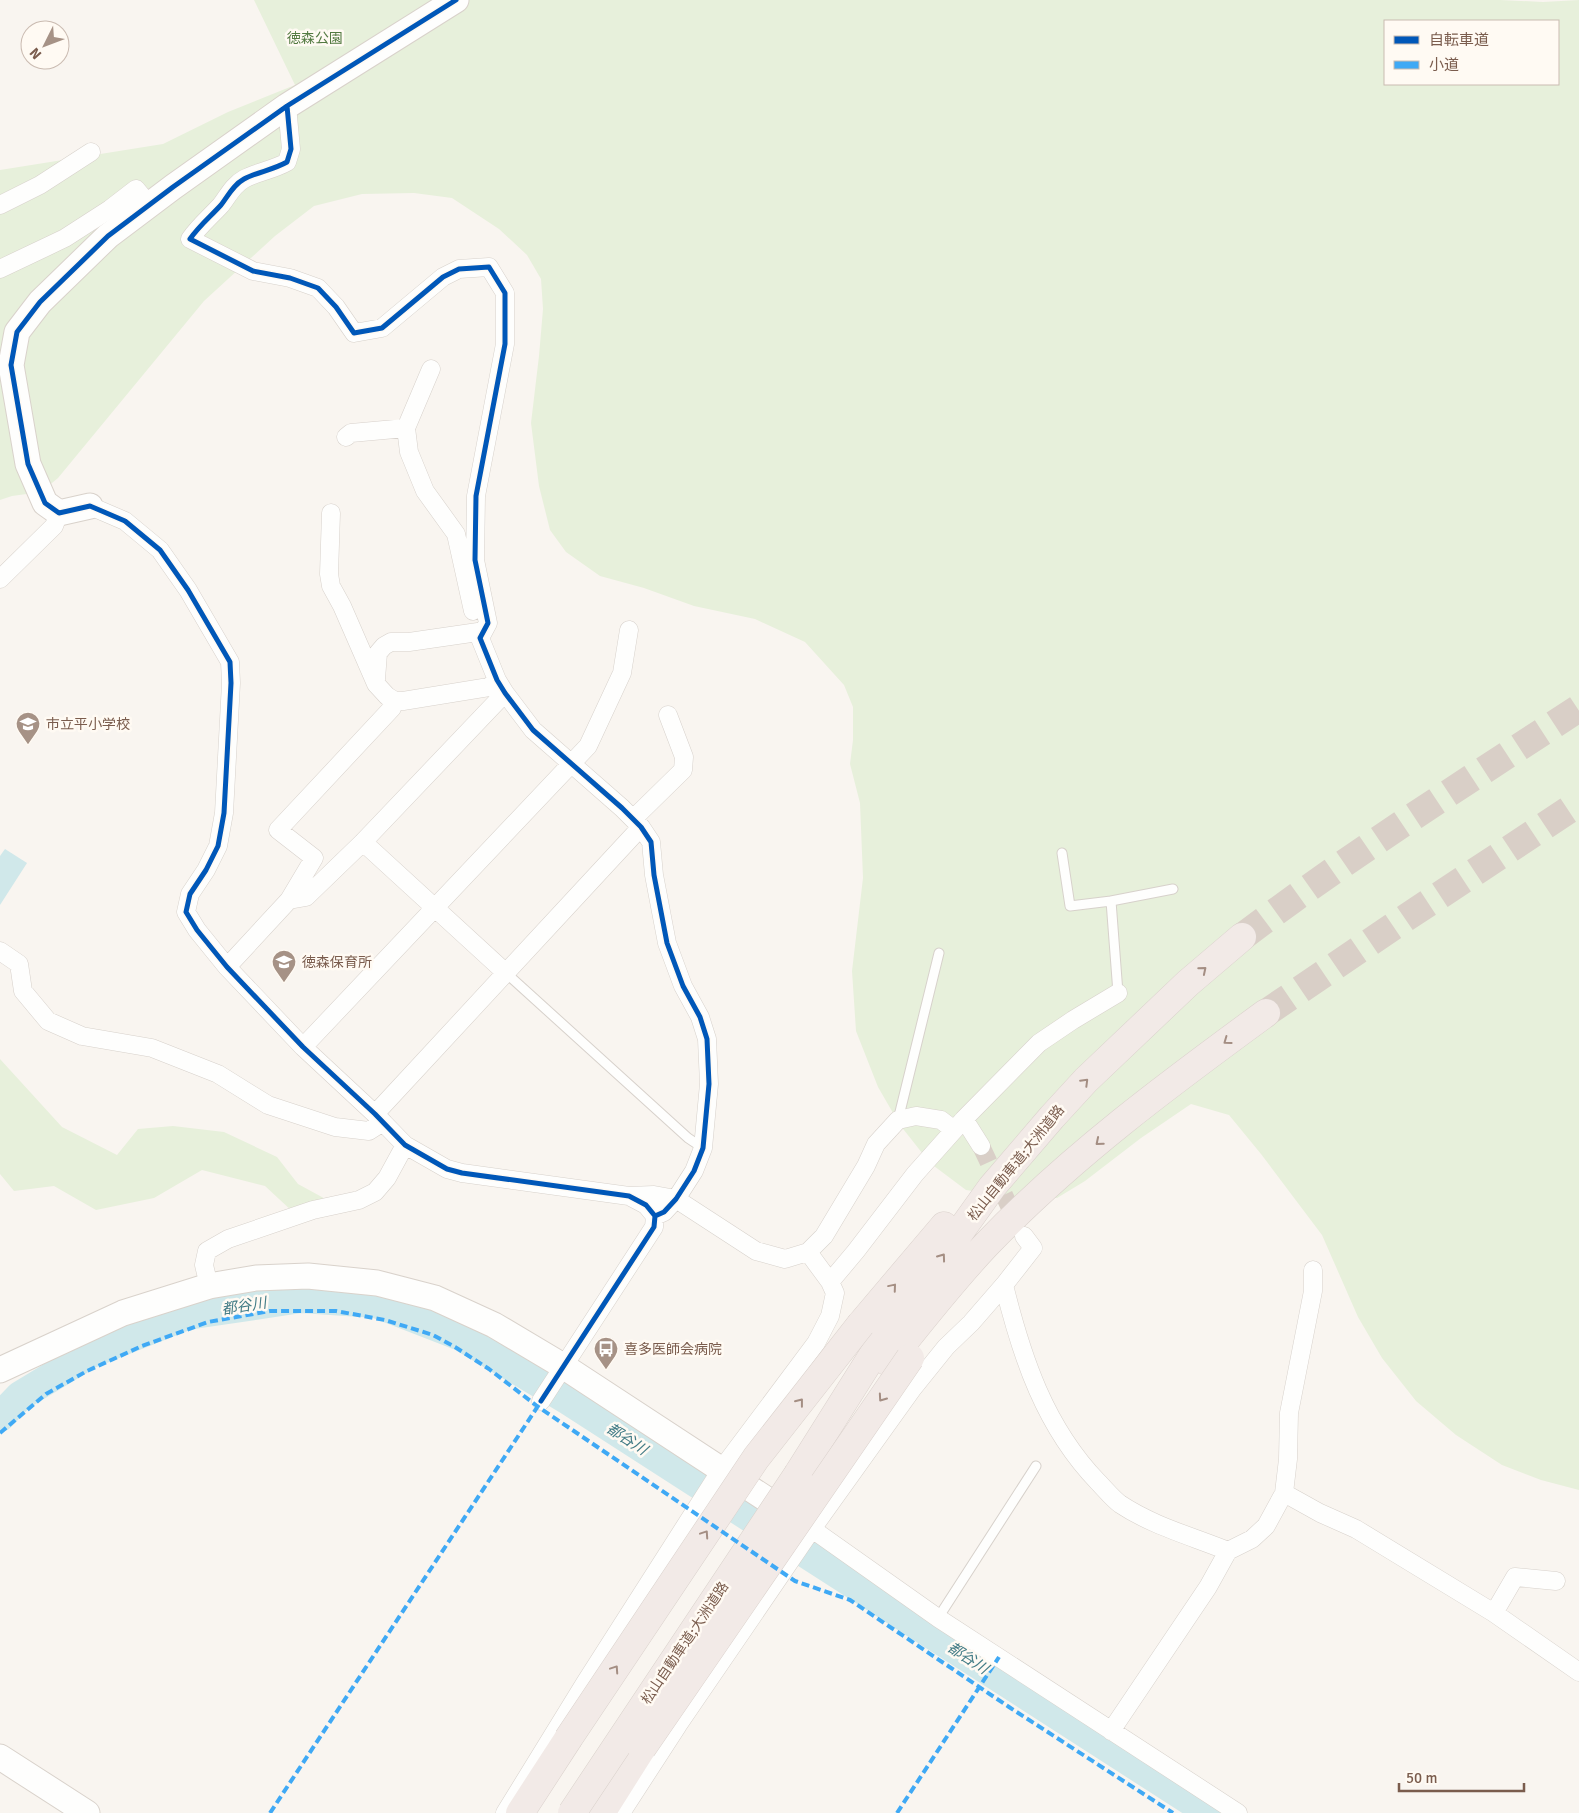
<svg xmlns="http://www.w3.org/2000/svg" width="1579" height="1813" font-family="Signika,'Noto Sans JP',sans-serif">
<rect width="100%" height="100%" fill="#f9f5f0"/>
<path fill="#e7f0db" fill-rule="evenodd" d="M 254,0 L 1500,0 L 1543,2 L 1579,0 L 1579,1490 L 1541,1480 L 1502,1465 L 1456,1435 L 1416,1401 L 1382,1358 L 1358,1317 L 1322,1235 L 1261,1154 L 1229,1115 L 1191,1104 L 1141,1138 L 1085,1181 L 1057,1198 L 1020,1198 L 966,1190 L 930,1163 L 900,1125 L 878,1087 L 856,1031 L 852,971 L 863,878 L 860,803 L 850,764 L 853,740 L 853,707 L 844,685 L 805,642 L 755,619 L 694,606 L 644,588 L 600,576 L 566,552 L 550,530 L 539,486 L 531,423 L 539,356 L 543,309 L 541,279 L 527,255 L 499,229 L 452,198 L 414,193 L 362,194 L 314,206 L 275,236 L 204,301 L 58,478 L 41,492 L 12,496 L 0,500 L 0,170 L 163,144 L 228,112 L 295,85 ZM 1385,21 L 1558,21 L 1558,84 L 1385,84 Z
M 0,1059 L 62,1127 L 117,1155 L 138,1129 L 173,1126 L 224,1132 L 277,1157 L 298,1184 L 331,1202 L 293,1212 L 265,1186 L 202,1170 L 154,1198 L 96,1210 L 54,1186 L 14,1191 L 0,1174 Z"/>
<path fill="#d0e8ea" d="M 5,849 L 27,863 L 0,905 L 0,856 Z"/>
<g fill="none" stroke-linecap="round" stroke-linejoin="round">
<path stroke="#d0e8ea" stroke-width="30" d="M 0,1417 L 20,1396 L 91,1353 L 187,1315 L 301,1298 L 376,1303 L 461,1336 L 568,1400 L 1210,1813"/>
<path stroke="#d9cfc7" stroke-width="18" stroke-dasharray="18 9" stroke-linecap="butt" d="M 981,1146 L 1018,1225"/>
<path stroke="#d9cfc7" stroke-width="28" stroke-dasharray="28 14" stroke-linecap="butt" d="M 1242,937 C 1350,855 1465,783 1579,708
M 1266,1013 L 1407,917 L 1579,803"/>
<defs>
<path id="lane" d="M 1062,853 L 1070,906 L 1111,901
M 505,972 L 688,1138 L 703,1148
M 1118,993 L 1111,901 L 1173,889
M 898,1120 L 939,953
M 938,1618 L 1036,1466"/>
<path id="street" d="M 287,106 L 291,149 L 287,162 C 273,170 257,172 244,179 C 233,185 228,196 221,205 C 210,217 199,226 190,239 L 253,271 L 290,278 L 318,288 L 336,307 L 354,333 L 382,328 L 443,277 L 459,269 L 489,267 L 505,293 L 505,344 L 476,496 L 475,560 L 488,623 L 480,638 L 497,680 L 505,693 L 533,730 L 622,808 L 641,827 L 651,842 L 654,875 L 667,943 L 683,986 L 700,1017 L 707,1039 L 709,1084 L 703,1148 L 694,1171 L 676,1199 L 664,1212 L 655,1216
M 0,205 L 40,185 L 91,152
M 0,269 L 65,238 L 110,209 L 136,189 L 149,205
M 431,369 L 406,428 L 409,452 L 425,491 L 456,534 L 473,611
M 346,437 L 351,433 L 406,428
M 90,506 L 125,521 L 160,550 L 188,590 L 230,662 L 231,683 L 224,813 L 218,846 L 206,870 L 190,894 L 186,912 L 197,930 L 227,967 L 303,1047 L 375,1114 L 405,1145 L 447,1169 L 462,1173 L 629,1196 L 646,1205 L 655,1216 L 654,1227 L 541,1401
M 331,513 L 329,574 L 331,586 L 342,606 L 376,684 L 387,696 L 395,701 L 403,701 L 489,687 L 497,680
M 0,579 L 54,526 L 59,513
M 376,679 L 378,653 L 384,646 L 391,642 L 409,642 L 478,632
M 633,819 L 683,770 L 684,757 L 668,715
M 363,842 L 505,972
M 289,900 L 306,897 L 363,842 L 505,693
M 0,951 L 19,964 L 23,991 L 48,1021 L 82,1036 L 152,1048 L 218,1074 L 268,1105 L 335,1127 L 369,1131 L 383,1122
M 227,967 L 289,900 L 314,858 L 278,830 L 392,708 L 395,701
M 303,1047 L 588,746 L 622,673 L 629,630
M 375,1114 L 641,827
M 964,1119 L 981,1146
M 629,1196 L 654,1195 L 676,1199 L 756,1251 L 785,1259 L 808,1252 L 824,1236 L 866,1166 L 876,1144 L 898,1120 L 916,1116 L 941,1120 L 954,1130
M 1024,1236 L 1033,1248 L 1004,1285 C 1022,1358 1045,1427 1098,1482 C 1105,1489 1112,1498 1120,1504 C 1153,1526 1191,1536 1228,1551
M 830,1282 L 856,1251 L 915,1174 L 964,1119 L 1039,1043 L 1073,1020 L 1118,993
M 209,1286 L 204,1265 L 207,1251 L 228,1239 L 313,1210 L 359,1200 L 375,1192 L 387,1178 L 405,1145
M 1284,1493 L 1320,1513 L 1356,1529 L 1494,1613 L 1579,1672
M 812,1529 L 938,1618 L 1238,1813
M 1494,1613 L 1515,1577 L 1556,1581
M 1111,1731 L 1208,1587 L 1228,1551 L 1252,1539 L 1266,1526 L 1284,1493 L 1288,1459 L 1289,1413 L 1313,1291 L 1313,1270
M 505,1813 L 585,1683 L 721,1470 L 816,1343 L 830,1316 L 835,1293 L 830,1282 L 808,1252
M 621,1813 L 678,1725 L 812,1529 L 913,1388 L 946,1347 L 971,1323 L 1004,1285"/>
<path id="secondary" d="M 90,506 L 59,513 L 45,503 L 28,464 L 11,365 L 17,332 L 40,302 L 108,236 L 173,187 L 287,106 L 456,0
M 0,1370 L 123,1313 L 209,1286 L 256,1278 L 308,1276 L 377,1283 L 435,1298 L 494,1325 L 563,1366 L 812,1529
M 0,1757 L 87,1813"/>
<path id="highway" d="M 861,1324 L 944,1226
M 888,1362 C 920,1322 951,1282 986,1245 C 1070,1157 1169,1084 1266,1013
M 798,1474 L 883,1339 L 992,1187 L 1052,1117 L 1086,1080 L 1188,983 L 1242,937
M 520,1813 L 568,1739
M 601,1813 L 642,1748"/>
</defs>
<use href="#lane" stroke="#d7d1cb" stroke-width="11"/>
<use href="#street" stroke="#d7d1cb" stroke-width="19"/>
<use href="#secondary" stroke="#d9d2cb" stroke-width="27"/>
<use href="#highway" stroke="#dad1cc" stroke-width="29"/>
<use href="#lane" stroke="#fefefd" stroke-width="9"/>
<use href="#street" stroke="#fefefd" stroke-width="18"/>
<use href="#secondary" stroke="#fefefd" stroke-width="25"/>
<use href="#highway" stroke="#f2eae7" stroke-width="28"/>
<defs>
<path id="highway-bridge" d="M 568,1739 L 756,1458 L 861,1324
M 642,1748 L 910,1358
M 572,1813 L 798,1474"/>
</defs>
<use href="#highway-bridge" stroke="#dad1cc" stroke-width="29" stroke-linecap="butt"/>
<use href="#highway-bridge" stroke="#f2eae7" stroke-width="28"/>
<path stroke="#3fa9f5" stroke-width="4" stroke-dasharray="8 4" stroke-linecap="butt" d="M 0,1433 L 46,1394 L 87,1371 L 142,1346 L 208,1322 L 270,1311 L 336,1311 L 385,1320 L 433,1335 L 455,1347 L 489,1369 L 537,1406 L 795,1581 L 850,1600 L 1009,1707 L 1173,1813
M 270,1813 L 540,1403
M 897,1813 L 999,1657"/>
<defs>
<path id="cycleway" d="M 456,0 L 287,106 L 173,187 L 108,236 L 40,302 L 17,332 L 11,365 L 28,464 L 45,503 L 59,513 L 90,506 L 125,521 L 160,550 L 188,590 L 230,662 L 231,683 L 224,813 L 218,846 L 206,870 L 190,894 L 186,912 L 197,930 L 227,967 L 303,1047 L 375,1114 L 405,1145 L 447,1169 L 462,1173 L 629,1196 L 646,1205 L 655,1216 L 654,1227 L 541,1401
M 287,106 L 291,149 L 287,162 C 273,170 257,172 244,179 C 233,185 228,196 221,205 C 210,217 199,226 190,239 L 253,271 L 290,278 L 318,288 L 336,307 L 354,333 L 382,328 L 443,277 L 459,269 L 489,267 L 505,293 L 505,344 L 476,496 L 475,560 L 488,623 L 480,638 L 497,680 L 505,693 L 533,730 L 622,808 L 641,827 L 651,842 L 654,875 L 667,943 L 683,986 L 700,1017 L 707,1039 L 709,1084 L 703,1148 L 694,1171 L 676,1199 L 664,1212 L 655,1216"/>
</defs>
<use href="#cycleway" stroke="#fffaf3" stroke-width="8"/>
<use href="#cycleway" stroke="#0057b8" stroke-width="5"/>
</g>
<defs><path id="oneway-chevron" d="M-2-3.5L2.5 0L-2 3.5" fill="none" stroke-width="1.6" stroke-linecap="round" stroke-linejoin="round" transform="scale(1.25)"/></defs>
<g stroke="#a48e83">
<use href="#oneway-chevron" transform="translate(1203 970) rotate(-40)"/>
<use href="#oneway-chevron" transform="translate(1227 1041) rotate(144)"/>
<use href="#oneway-chevron" transform="translate(1085 1082) rotate(-45)"/>
<use href="#oneway-chevron" transform="translate(1099 1142) rotate(140)"/>
<use href="#oneway-chevron" transform="translate(942 1257) rotate(-54)"/>
<use href="#oneway-chevron" transform="translate(893 1287) rotate(-50)"/>
<use href="#oneway-chevron" transform="translate(882 1398) rotate(125)"/>
<use href="#oneway-chevron" transform="translate(800 1402) rotate(-52)"/>
<use href="#oneway-chevron" transform="translate(705 1534) rotate(-56)"/>
<use href="#oneway-chevron" transform="translate(615 1669) rotate(-56)"/>
</g>
<defs>
<symbol id="school-pin" viewBox="-11 -11 22 30"><path d="M0 17L-7.5 6A9.5 9.5 0 1 1 7.5 6Z" fill="#a69286" stroke="#fffaf3"/><path d="M0-5L7-2L0 1L-7-2ZM-4 1L0 2.5L4 1V4Q0 6-4 4Z" fill="#fff"/></symbol>
<symbol id="bus-pin" viewBox="-11 -11 22 30"><path d="M0 17L-7.5 6A9.5 9.5 0 1 1 7.5 6Z" fill="#a69286" stroke="#fffaf3"/><path d="M-5-6H5V4H4V6H2V4H-2V6H-4V4H-5ZM-3.5-4V0h7V-4ZM-3.5 1.2v1.5H-2V1.2ZM2 1.2v1.5H3.5V1.2Z" fill="#fff"/></symbol>
</defs>
<g fill-rule="evenodd">
<use href="#school-pin" x="14" y="710" width="28" height="38"/>
<use href="#school-pin" x="270" y="948" width="28" height="38"/>
<use href="#bus-pin" x="592" y="1335" width="28" height="38"/>
</g>
<g text-anchor="middle" dominant-baseline="central" stroke-width="5" stroke-linejoin="round" paint-order="stroke">
<g font-size="14" fill="#537a41" stroke="#fffaf3">
<text x="315" y="38">徳森公園</text>
</g>
<g font-size="14" fill="#7a5c4d" stroke="#fffaf3" text-anchor="start">
<text x="46" y="724">市立平小学校</text>
<text x="302" y="962">徳森保育所</text>
<text x="624" y="1349">喜多医師会病院</text>
</g>
<g font-size="14" fill="#7a5c4d" stroke="#fffaf3">
<text transform="translate(1016 1163) rotate(-51)">松山自動車道;大洲道路</text>
<text transform="translate(685 1643) rotate(-56)">松山自動車道;大洲道路</text>
</g>
<g font-size="15" font-style="italic" fill="#437c86" stroke="#fffaf3">
<text transform="translate(244 1306) rotate(-9)">都谷川</text>
<text transform="translate(627 1439) rotate(33)">都谷川</text>
<text transform="translate(968 1658) rotate(33)">都谷川</text>
</g>
</g>
<rect x="1384" y="20" width="175" height="65" fill="#fffaf3" stroke="#cabbb1"/>
<rect x="1394" y="36" width="25" height="8" fill="#0057b8" stroke="#cabbb1"/>
<text x="1429" y="45" font-size="15" fill="#7a5c4d">自転車道</text>
<rect x="1394" y="61" width="25" height="8" fill="#3fa9f5" stroke="#cabbb1"/>
<text x="1429" y="70" font-size="15" fill="#7a5c4d">小道</text>
<g transform="translate(45 45) rotate(228)"><circle r="24" fill="#fffaf3" stroke="#cabbb1"/>
<path d="M0-4L9 19L0 12L-9 19Z" fill="#a69286"/>
<text y="-8" font-size="14" font-weight="bold" text-anchor="middle" fill="#7a5c4d">N</text>
</g>
<path d="M1399 1783v8h125v-8" fill="none" stroke="#7a5c4d" stroke-width="2.5"/>
<text x="1406" y="1783" font-size="15" fill="#7a5c4d" stroke="#fffaf3" stroke-width="4" paint-order="stroke">50 m</text>
</svg>
